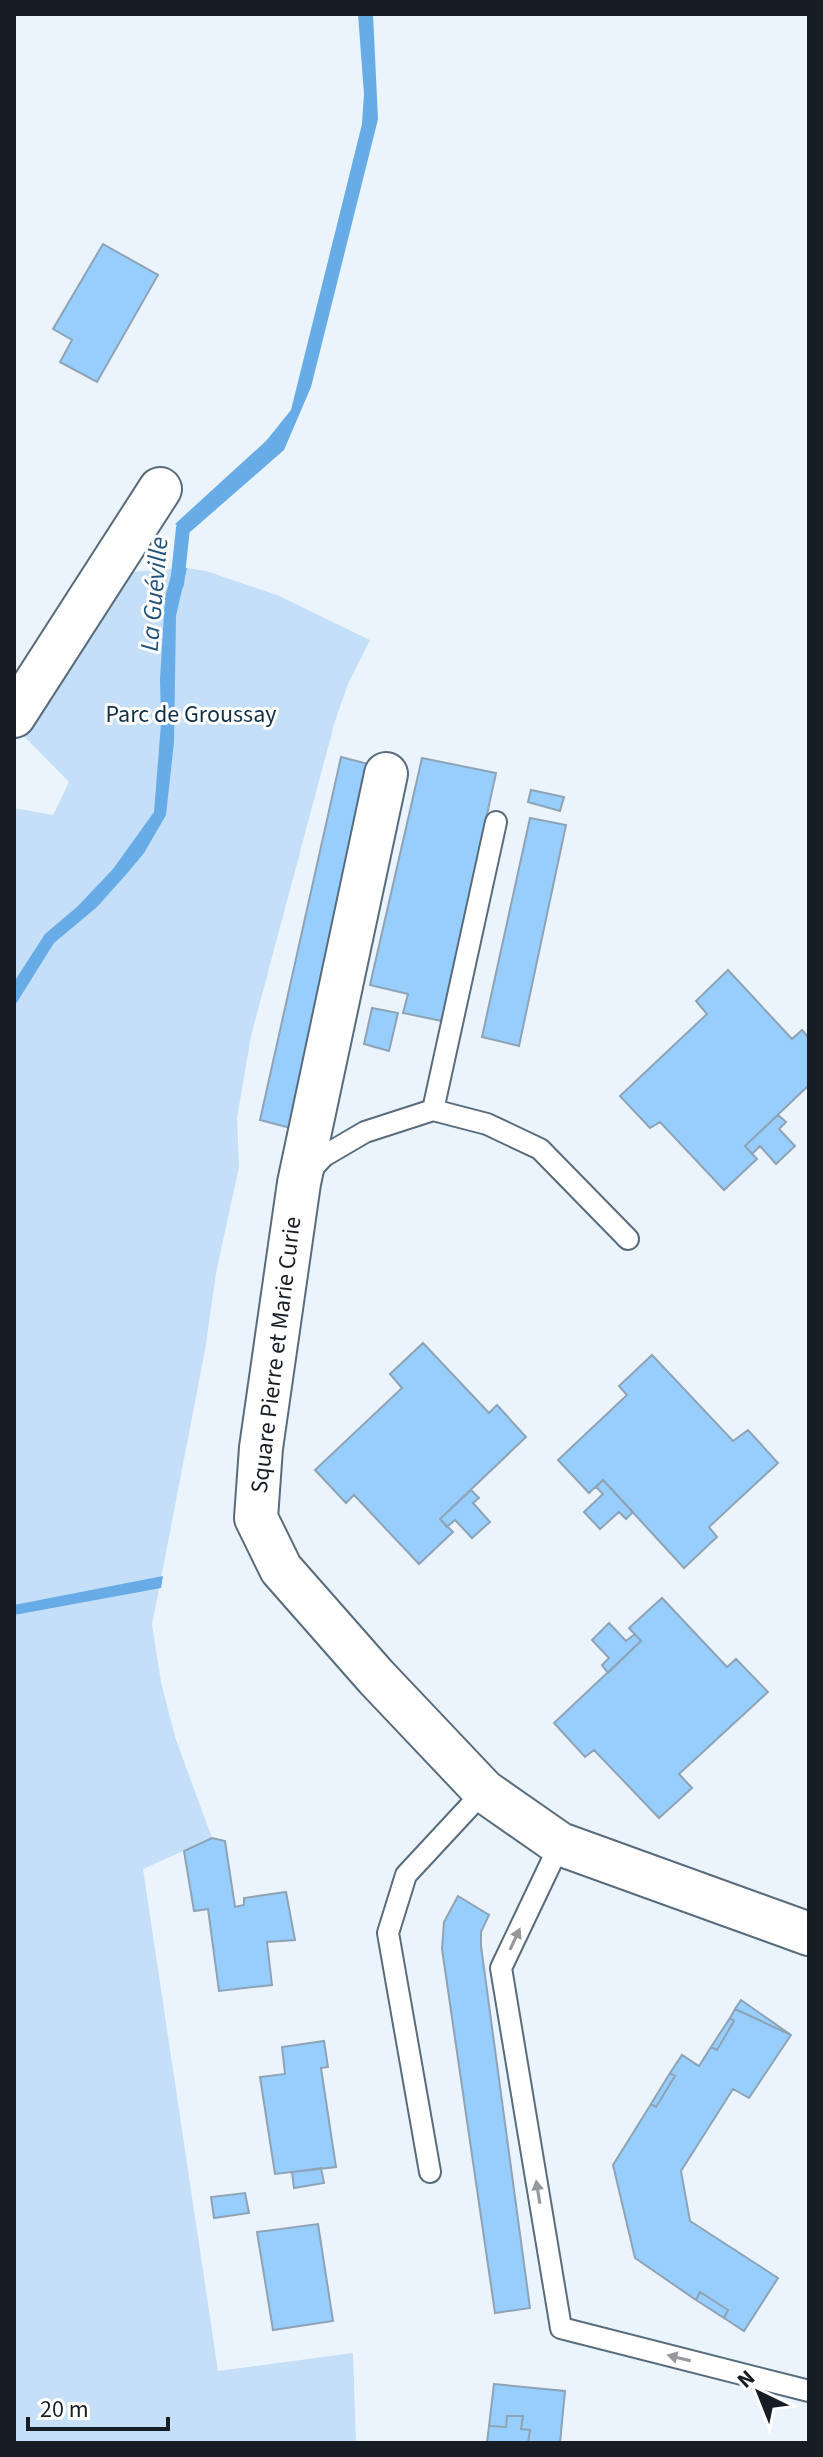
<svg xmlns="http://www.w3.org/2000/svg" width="823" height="2457" font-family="'Source Sans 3',sans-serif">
<rect width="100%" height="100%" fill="#ebf4fc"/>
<path fill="#c4dff7" d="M 187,568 L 206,571 L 277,595 L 370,640 L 348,684 L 335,721 L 251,1036 L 237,1118 L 239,1167 L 216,1273 L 205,1350 L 152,1625 L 161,1682 L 175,1737 L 212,1838 L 143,1869 L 218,2371 L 353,2353 L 356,2443 L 14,2443 L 14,808 L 53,815 L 69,782 L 18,730 L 129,572 Z"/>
<path fill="#67ace6" d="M 358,14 L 373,14 L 378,119 L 311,387 L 284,450 L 190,532 L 175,524 L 266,441 L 291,410 L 362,124 L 364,94 Z
M 187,568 L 176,616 L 174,742 L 166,815 L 144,853 L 130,870 L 97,907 L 54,943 L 14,1007 L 14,982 L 45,934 L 77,907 L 113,869 L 154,812 L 161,724 L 160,679 L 165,597 L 173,569 Z
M 163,1576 L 161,1588 L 14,1615 L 14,1605 Z"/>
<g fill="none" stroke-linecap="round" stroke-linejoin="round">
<path stroke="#67ace6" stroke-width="14" d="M 177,584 L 183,528 L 197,516"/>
</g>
<path fill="#97cefd" stroke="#8ea3b6" stroke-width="2" d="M 103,244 L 158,275 L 97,382 L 60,362 L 72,340 L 53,329 Z
M 341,757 L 376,766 L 294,1129 L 260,1120 Z
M 422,758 L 496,773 L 442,1021 L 403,1013 L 408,994 L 370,985 Z
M 531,790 L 564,797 L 560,811 L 528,802 Z
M 530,818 L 566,825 L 519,1046 L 482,1037 Z
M 728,970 L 792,1039 L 802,1030 L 809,1038 L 809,1085 L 745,1146 L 757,1159 L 724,1190 L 660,1122 L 650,1128 L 620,1096 L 707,1014 L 696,1001 Z
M 372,1008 L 398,1013 L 389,1051 L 364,1044 Z
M 778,1115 L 786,1122 L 779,1129 L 795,1146 L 776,1164 L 760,1146 L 752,1154 L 745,1146 Z
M 423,1343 L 489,1413 L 497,1405 L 526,1437 L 440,1519 L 453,1532 L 419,1564 L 354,1495 L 346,1503 L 315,1470 L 402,1388 L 390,1374 Z
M 652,1355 L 733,1441 L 748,1430 L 778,1463 L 709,1527 L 717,1537 L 684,1568 L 603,1480 L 589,1493 L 558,1460 L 627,1395 L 619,1386 Z
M 603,1480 L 633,1512 L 626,1519 L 619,1512 L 600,1529 L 584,1512 L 603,1494 L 596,1487 Z
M 471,1490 L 479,1498 L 473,1503 L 490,1522 L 472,1538 L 455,1520 L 447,1527 L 440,1519 Z
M 662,1598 L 727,1667 L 736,1659 L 768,1692 L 679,1774 L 692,1788 L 659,1818 L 594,1750 L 585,1757 L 554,1723 L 641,1641 L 629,1628 Z
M 609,1623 L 626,1641 L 635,1634 L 641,1641 L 608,1673 L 602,1665 L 609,1658 L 592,1640 Z
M 212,1838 L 225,1841 L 235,1907 L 244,1905 L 244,1898 L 286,1892 L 295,1940 L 267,1942 L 272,1985 L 219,1991 L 208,1909 L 194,1911 L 184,1851 Z
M 458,1896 L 489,1915 L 481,1932 L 481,1946 L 530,2308 L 495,2313 L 442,1949 L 444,1922 Z
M 741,2000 L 791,2035 L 735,2009 Z
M 735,2009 L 791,2035 L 749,2098 L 733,2089 L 681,2171 L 690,2221 L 778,2278 L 744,2331 L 724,2318 L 728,2310 L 700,2292 L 696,2300 L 635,2258 L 613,2165 L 651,2104 L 656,2107 L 675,2076 L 670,2073 L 682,2055 L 699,2066 L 711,2047 L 717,2050 L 734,2021 L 730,2018 Z
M 730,2018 L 734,2021 L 717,2050 L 711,2047 Z
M 324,2041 L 328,2067 L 321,2068 L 336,2167 L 275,2174 L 260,2077 L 285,2074 L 282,2047 Z
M 670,2073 L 675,2076 L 656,2107 L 651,2104 Z
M 321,2168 L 324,2183 L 294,2188 L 292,2172 Z
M 245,2193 L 249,2213 L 214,2218 L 211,2197 Z
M 318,2224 L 333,2321 L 273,2330 L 257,2232 Z
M 700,2292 L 728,2310 L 724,2318 L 696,2300 Z
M 494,2384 L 565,2391 L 560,2443 L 528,2443 L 530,2430 L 521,2429 L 523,2416 L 507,2416 L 506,2427 L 489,2426 Z
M 507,2416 L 523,2416 L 521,2429 L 530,2430 L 528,2443 L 487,2443 L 489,2426 L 506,2427 Z"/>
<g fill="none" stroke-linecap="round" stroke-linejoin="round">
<defs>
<path id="service" d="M 433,1110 L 496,822
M 310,1171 L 324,1156 L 365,1132 L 433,1110 L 487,1124 L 540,1149 L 628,1239
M 560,1844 L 501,1968 L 561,2328 L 809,2391
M 430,2172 L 388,1933 L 406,1875 L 484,1791"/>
<path id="minor" d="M 14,716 L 160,489
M 386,774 L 299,1183 L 261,1448 L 256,1518 L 281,1569 L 376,1677 L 484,1791 L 560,1844 L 809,1934"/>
</defs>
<use href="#service" stroke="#586c7d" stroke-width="24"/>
<use href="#minor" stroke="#586c7d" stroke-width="46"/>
<use href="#service" stroke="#fff" stroke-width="20"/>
<use href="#minor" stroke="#fff" stroke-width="42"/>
</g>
<defs><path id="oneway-solid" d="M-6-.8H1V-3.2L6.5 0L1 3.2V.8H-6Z" transform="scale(2)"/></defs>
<g fill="#96999c">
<use href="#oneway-solid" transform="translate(515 1939) rotate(-65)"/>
<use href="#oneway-solid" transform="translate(538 2192) rotate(-99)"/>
<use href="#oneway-solid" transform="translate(679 2358) rotate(-166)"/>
</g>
<g text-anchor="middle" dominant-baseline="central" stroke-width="6" stroke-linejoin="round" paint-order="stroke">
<g font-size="24" fill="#112f47" stroke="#fff">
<text x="191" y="714">Parc de Groussay</text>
</g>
<g font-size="24" fill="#161d24" stroke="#fff">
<text transform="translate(276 1355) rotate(-83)">Square Pierre et Marie Curie</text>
</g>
<g font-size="26" font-style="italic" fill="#22547b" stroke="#fff">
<text transform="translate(154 594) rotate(-85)">La Guéville</text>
</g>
</g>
<rect width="823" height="2457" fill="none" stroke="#161d24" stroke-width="32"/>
<g transform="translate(759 2393) rotate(317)" stroke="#ffffff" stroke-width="6" paint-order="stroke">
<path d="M0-6L14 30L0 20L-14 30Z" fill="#161d24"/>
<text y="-12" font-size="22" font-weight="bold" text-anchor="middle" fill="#161d24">N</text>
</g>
<path d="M28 2417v12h140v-12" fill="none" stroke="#161d24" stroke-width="4"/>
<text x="40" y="2417" font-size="24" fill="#161d24" stroke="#ffffff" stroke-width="6" paint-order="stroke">20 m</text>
</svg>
